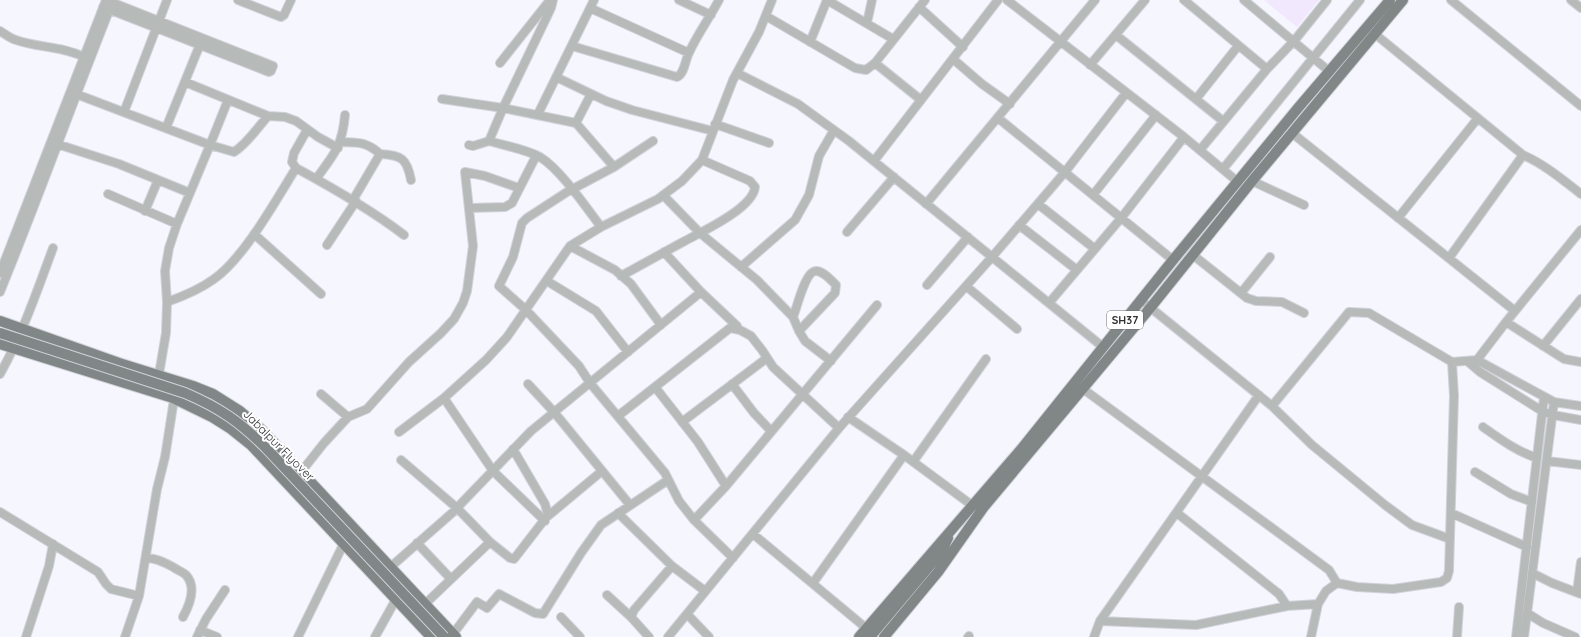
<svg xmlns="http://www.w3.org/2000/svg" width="1581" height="637" font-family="Quicksand,sans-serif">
<rect width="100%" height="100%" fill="#f5f6fe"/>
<path fill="#f1e8fe" d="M 1264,0 L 1319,0 L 1297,27 Z"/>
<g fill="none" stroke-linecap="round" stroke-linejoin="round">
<defs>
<path id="minor" d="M 238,0 L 281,17 L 284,15 L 291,0
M 553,0 L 551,8 L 503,108 L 489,141 C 506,146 525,149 540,157 C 560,169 586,207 601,227
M 679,0 L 711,15
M 827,0 L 893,39
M 1007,0 L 1184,137 L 1238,182
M 1184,0 L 1267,69
M 1244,0 L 1330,72
M 1451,0 L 1581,106
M 1571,0 L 1581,8
M 919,7 L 963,47
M 590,8 L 689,53
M 766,16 L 855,68 L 866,70 L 875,63
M 867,23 L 872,0
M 0,31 C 5,34 11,39 16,40 C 39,48 62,46 84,57
M 1375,34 L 1523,155 L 1449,258
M 1116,35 L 1223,121
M 810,42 L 827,0
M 572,46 L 677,77 C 684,74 685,62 688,55 C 696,36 709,19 719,0
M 953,59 L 982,84 L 1010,104
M 500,63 L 550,0
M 1090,65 L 1145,0
M 737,73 L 798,104 L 849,141 L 1103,347
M 556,77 L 606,101 L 632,110 L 713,131
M 185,82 L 268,116 L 285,117 L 296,121 L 318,137 L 338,148
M 76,94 L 210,145 L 234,152 C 248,143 257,128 268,116
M 442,99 L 503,108 L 576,123 L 614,167
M 1196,99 L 1238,46
M 921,100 L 875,63 L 925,0
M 124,112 L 167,0
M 538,114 L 594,0
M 998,118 L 1173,260
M 576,123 L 591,94
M 715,124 L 769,143
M 166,128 L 201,42
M 1292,133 L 1515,311
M 653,141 L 614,167 L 567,192 L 527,218 L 522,223 L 513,257 L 499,286 L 526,310 L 579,366 L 590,383 L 665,473 L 679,501 L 694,520 L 733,558
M 340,142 C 358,143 366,141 380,154 C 402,155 407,159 411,180
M 57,144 L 119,164 L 190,193
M 469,145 L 473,146 L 489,141
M 1200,150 L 1267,69 L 1294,41 L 1327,0
M 1523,155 C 1544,164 1563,180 1581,194
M 874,161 L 998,0
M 296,168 L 292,162 L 294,153 L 307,130
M 1223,169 L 1360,0
M 316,179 C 334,154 342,147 345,115
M 1252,181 L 1304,205
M 108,194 L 177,224
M 663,195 L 700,233 L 757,280 L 793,317 L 799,331 L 805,341 L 831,361
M 1093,195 L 1156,115
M 353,200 L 380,154
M 926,204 L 1095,0
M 1038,204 L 1095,249
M 470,208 L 505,207 L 512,203 L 536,156
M 145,211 L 158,180
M 1398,218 L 1478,118
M 1019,225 L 1077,270
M 847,232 L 894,177
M 254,234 L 321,294
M 327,245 L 356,201
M 570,246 L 615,270 L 631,284 L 661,325
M 664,252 L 701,292 L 737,326
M 1193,255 L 1247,298 L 1256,301 L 1282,302 L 1304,313
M 741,267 L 795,220 L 809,195 L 819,156 L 834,130
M 0,273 L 106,0 L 273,66 L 271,71 L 269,72 L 103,7
M 621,276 C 641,265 661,254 681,243 C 699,233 753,209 755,187 L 750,181 L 702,160
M 547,281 L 596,311 L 628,352
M 927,285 L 968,237
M 966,286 L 1017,329
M 0,292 C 39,197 73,101 111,6
M 1241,293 L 1270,257
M 1141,300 L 1272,406 L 1349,312 L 1369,313 L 1452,362 L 1477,360 L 1554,402 L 1581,406
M 167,302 C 184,296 199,290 214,279 C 244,258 276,200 296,168 C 333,188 370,209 404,235
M 1049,303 L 1122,217 L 1184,137
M 793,317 C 797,308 805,271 816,271 C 823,271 831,280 836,285 L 835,293 L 799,331
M 1506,322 L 1564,359 L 1581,362
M 1543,346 L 1581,299
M 1477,360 L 1506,322 L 1581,230
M 1467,361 L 1480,372 L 1542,411 L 1553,415 L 1581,420
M 0,374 C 23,333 37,291 53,248
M 158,380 L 166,333 L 167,302 L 165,271 L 169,248 L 177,224 L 210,145 L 228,100
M 1075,383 L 1329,570 L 1337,583
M 528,384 L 554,412 L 630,505
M 732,384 L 754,413 L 771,431
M 655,387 L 698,442 L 726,486
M 321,394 L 348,417
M 444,398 L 493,471 L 545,521
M 1272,406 L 1312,445 L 1385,505 L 1412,525 L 1450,539
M 618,416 L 730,328 L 740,330 L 751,336 L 762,350 L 773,367 L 839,428
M 848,417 L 904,455 L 973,506
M 682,422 L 767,358
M 1483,427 C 1500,439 1516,451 1537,458
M 399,432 L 444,398 L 486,360 L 507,337 L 570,246 L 601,227 L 658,199 L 682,181 L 702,160 L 733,80 L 759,32 L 772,0
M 401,460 L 457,508 L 490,542 L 510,558 L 514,559 L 548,515 L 545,504 L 513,449
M 1547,461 L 1581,465
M 913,462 L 986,359
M 301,472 L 324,443 L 348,417 L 367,409 L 409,362 L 441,333 L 454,319 L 463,303 L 467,291 L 473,246 L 465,172 L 485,176 L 519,188
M 1475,472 L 1511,494 L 1532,502
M 0,512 L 98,572 L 106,584 L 111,589 L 139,596
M 618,513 L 672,566 L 705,591
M 1177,513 L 1279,594 L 1287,606
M 1451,513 L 1527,547
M 548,516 L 602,471
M 694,520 L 726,486 L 877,305
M 753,534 L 866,628
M 417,543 L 451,579
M 146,558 C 156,558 164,562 173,567 C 177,570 183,572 186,575 C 197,587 189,606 183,617
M 386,571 L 452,513 L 531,431 L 701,292
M 1532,573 L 1552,583 L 1581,594
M 813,583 L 904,455
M 1577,592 L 1581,562
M 607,595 L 631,617 L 649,637
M 425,604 L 490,542
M 1527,613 L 1543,623 L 1575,637
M 687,614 L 709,637
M 561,617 L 580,637
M 631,617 L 634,610 L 672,566
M 1100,621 L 1196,625 L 1287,606 L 1318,604
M 200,630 L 217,637
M 453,634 L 477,602 L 487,608 L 499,594 L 535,613 L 543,614 L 581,553 L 601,525 L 668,480
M 26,637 L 49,566 L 53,544
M 125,637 L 139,596 L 157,489 L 165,457 L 175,393
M 197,637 L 206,619 L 225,590
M 298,637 L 343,545
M 375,637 L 395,601
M 668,637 L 839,428 L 992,257 L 1065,172 L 1126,93
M 968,637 L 969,636
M 1094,637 L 1100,621 L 1259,395
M 1311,637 L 1318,604 L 1326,591 L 1337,583 L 1357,587 L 1393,589 L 1441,582 L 1447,578 L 1449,571 L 1454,396 L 1452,362
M 1457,637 L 1459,607
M 1516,637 L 1544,397
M 1524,637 L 1554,402"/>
<path id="major" d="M 0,321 L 119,363 L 193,386 L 213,394 L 240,411 L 262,430 L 456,637
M 0,344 L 173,398 L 212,417 L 231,429 L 251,445 L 431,637
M 859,637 L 1023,447 L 1173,260 L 1298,108 L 1390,0
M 870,637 L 942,551 L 948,538
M 884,637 L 938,572 L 983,508 L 1151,307 L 1252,181 L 1403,0"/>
</defs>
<use href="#minor" stroke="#d2d3da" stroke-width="10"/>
<use href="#major" stroke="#d2d3da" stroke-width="12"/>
<use href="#minor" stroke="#b6bab9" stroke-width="8"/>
<use href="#major" stroke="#808786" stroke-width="10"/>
<defs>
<path id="major-bridge" d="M 0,333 L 185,393 C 220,408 240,422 266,448 L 444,637"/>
</defs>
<use href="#major-bridge" stroke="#d2d3da" stroke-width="12" stroke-linecap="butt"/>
<use href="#major-bridge" stroke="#808786" stroke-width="10"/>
</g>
<g text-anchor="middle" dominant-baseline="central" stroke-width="4" stroke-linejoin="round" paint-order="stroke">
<rect fill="#fff" stroke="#6f6f71" stroke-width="1" x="1107" y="311" width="36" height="18" rx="3"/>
<g font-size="11" font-weight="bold" fill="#313134">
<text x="1125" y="320">SH37</text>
</g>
<g font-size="12" fill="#313134" stroke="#fff">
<text transform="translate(279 445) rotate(45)">Jabalpur Flyover</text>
</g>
</g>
</svg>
